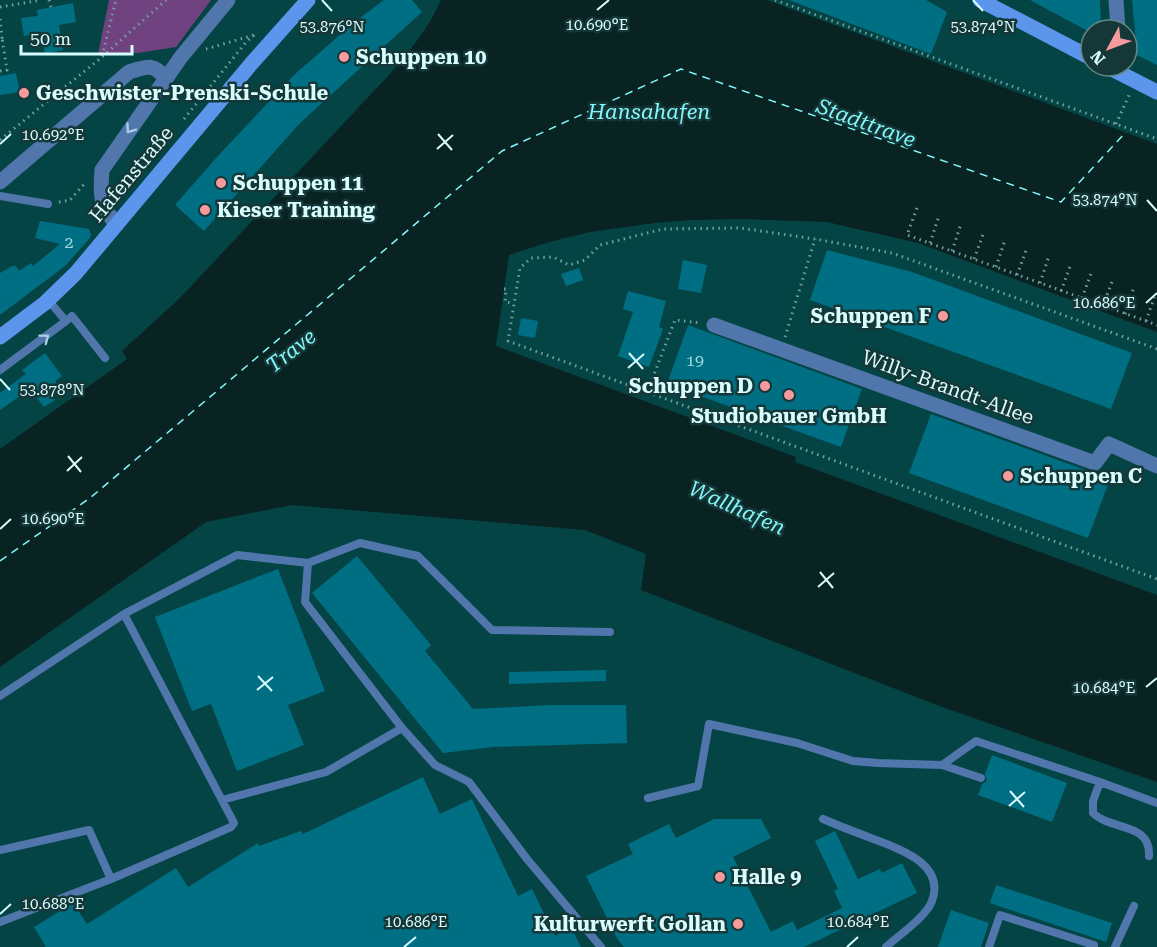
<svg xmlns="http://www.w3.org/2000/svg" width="1157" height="947" font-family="'Roboto Serif',serif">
<rect width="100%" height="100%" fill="#054445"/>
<path fill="#70427f" d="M 109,0 L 211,0 L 176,47 L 138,53 L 98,54 Z"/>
<path fill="#092222" d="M 441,0 L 767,0 L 1157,144 L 1157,332 L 918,243 L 827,222 L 741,219 L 690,220 L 655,223 L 590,232 L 549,242 L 509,255 L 496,346 L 796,457 L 795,462 L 1157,595 L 1157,782 L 942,707 L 641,590 L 646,554 L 585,530 L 292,505 L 206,522 L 0,667 L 0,449 L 127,359 L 122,351 L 180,298 L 388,76 C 408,53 429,28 441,0 Z"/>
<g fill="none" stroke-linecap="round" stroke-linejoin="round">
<path stroke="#82f8fb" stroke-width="1.5" stroke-dasharray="8 6" stroke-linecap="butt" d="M 0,561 L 90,498 L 502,151 L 681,69 L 1061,202 L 1126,132"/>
</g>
<path fill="#006f84" d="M 384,0 L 412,0 L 422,12 L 300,123 L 204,231 L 175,205 L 217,157 L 294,75 L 357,20 Z
M 789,0 L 926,0 L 947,12 L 931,54 Z
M 1030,0 L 1100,0 L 1101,30 L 1086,30 Z
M 1132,0 L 1157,0 L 1157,65 L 1131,52 L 1136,42 Z
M 73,3 L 76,22 L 59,25 L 63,50 L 45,54 L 42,33 L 24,36 L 21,18 L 38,16 L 37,10 Z
M 16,73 L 20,92 L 0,95 L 0,76 Z
M 40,221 L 89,229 L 91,235 L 89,239 L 65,266 L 0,315 L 0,273 L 12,266 L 16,266 L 19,271 L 31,263 L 33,266 L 60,244 L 35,238 Z
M 827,250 L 912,272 L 1132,353 L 1111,409 L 810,300 Z
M 683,260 L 707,265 L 701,293 L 678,289 Z
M 579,268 L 583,280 L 566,286 L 561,274 Z
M 628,291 L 666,301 L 659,327 L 663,329 L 649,367 L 618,356 L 633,312 L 623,309 Z
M 521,318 L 538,321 L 535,338 L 518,335 Z
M 688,325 L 862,389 L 841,447 L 667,384 Z
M 45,353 L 62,376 L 55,381 L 61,389 L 51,395 L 55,400 L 44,407 L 30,389 L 0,410 L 0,393 L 26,374 L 22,370 Z
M 931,414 L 1110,479 L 1088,538 L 909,473 Z
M 357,556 L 431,645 L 425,651 L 473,709 L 552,705 L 626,705 L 627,743 L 493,747 L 443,753 L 312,593 Z
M 278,569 L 325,691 L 288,705 L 304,745 L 237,771 L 211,704 L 192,711 L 155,617 Z
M 606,670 L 606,681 L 509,684 L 509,672 Z
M 992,755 L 1067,783 L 1052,822 L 978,795 L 982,784 L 987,781 L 985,774 Z
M 423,777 L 440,814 L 472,799 L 518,896 L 532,889 L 555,936 L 571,928 L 581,947 L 46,947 L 34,927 L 73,903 L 87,924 L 176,868 L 188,887 L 258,843 L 259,846 L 301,831 L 303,834 Z
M 714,819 L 761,819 L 771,838 L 733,857 L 771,932 L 793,921 L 797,930 L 842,908 L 834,891 L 838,889 L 815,841 L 835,831 L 858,879 L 880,869 L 882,873 L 902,863 L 917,893 L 804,947 L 624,947 L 618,940 L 586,876 L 633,854 L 628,844 L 669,824 L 676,838 Z
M 996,885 L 1112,923 L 1106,942 L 990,903 Z
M 951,910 L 989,923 L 981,947 L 938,947 Z"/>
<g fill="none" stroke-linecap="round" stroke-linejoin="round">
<path stroke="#70a2a3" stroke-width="3" stroke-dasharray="1.5 4.5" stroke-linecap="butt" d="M 49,0 L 51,7
M 775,0 L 1157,139
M 0,7 L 41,0
M 0,19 L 2,38 L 0,38
M 206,49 L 254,35
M 102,56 L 116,0
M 0,71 L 7,70 L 2,38
M 184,119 L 247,41 L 257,33
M 1116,124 L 1130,93
M 0,140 L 102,57 L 166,0
M 118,190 L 130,185
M 59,202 L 70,200 L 86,182
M 917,208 L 907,235 L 1157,325
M 930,243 L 939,216
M 952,251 L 961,224
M 974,259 L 984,232
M 996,267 L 1005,240
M 1017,275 L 1027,248
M 1040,283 L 1049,256
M 504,289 L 506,289 L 505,302 L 513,303
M 1061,291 L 1071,264
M 1082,298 L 1092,271
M 1103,306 L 1113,279
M 1125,314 L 1134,287
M 1146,321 L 1155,295
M 785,337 L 815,239
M 1157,349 L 892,253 L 815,239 L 740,228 L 663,229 L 600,245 L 585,260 L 569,265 L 553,257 L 531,258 L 520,268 L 508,341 L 1157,579
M 648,390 L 675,320 L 701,323"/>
<path stroke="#5176ac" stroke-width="8" d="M 0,196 L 48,204
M 66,321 L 72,316 L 105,358
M 0,370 L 66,321 L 48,300
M 308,563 L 360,543 L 418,556 L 492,630 L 610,632
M 124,614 L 237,555 L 308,563 L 305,602 L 402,728 L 326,772 L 222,800
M 0,696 L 124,614 L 234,823 L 231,827 L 111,879
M 402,728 L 435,765 L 469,782 L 527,859 L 601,947
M 942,765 L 981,778
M 648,798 L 698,786 L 709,724 L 797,743 L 853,761 L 878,763 L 942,765 L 976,741 L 1100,782
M 823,819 C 839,826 855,832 871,838 C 897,848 946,863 932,901 C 927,916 898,936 886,947
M 0,850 L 89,830 L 111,879 L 0,922
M 1149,856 C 1151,822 1111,831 1093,813 L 1093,801 L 1100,782 L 1157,803
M 989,947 L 1000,915 L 1094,945 L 1094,947
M 1115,947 L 1134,906"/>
<path stroke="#5176ac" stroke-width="15" d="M 1116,0 L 1118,30
M 0,182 L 129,72 C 147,66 154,63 166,79
M 714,325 L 1095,463 L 1109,444 L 1157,466"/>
<path stroke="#5176ac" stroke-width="15" d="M 117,224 C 100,208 100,193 102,170 L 181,57 L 228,0"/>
<path stroke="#5b96ec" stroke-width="15" d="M 980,0 L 1091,58
M 1106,66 L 1157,92
M 0,337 L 45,303 L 76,273 L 251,64 L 308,0"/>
</g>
<defs><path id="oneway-chevron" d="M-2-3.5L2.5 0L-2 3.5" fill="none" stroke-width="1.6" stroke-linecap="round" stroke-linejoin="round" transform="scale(1.5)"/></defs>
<g stroke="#a9cee1">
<use href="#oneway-chevron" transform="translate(130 129) rotate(125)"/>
<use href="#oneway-chevron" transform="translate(45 338) rotate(-37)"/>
</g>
<path fill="none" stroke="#d8fdfe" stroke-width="2" d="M 322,0 L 332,11M 973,0 L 983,11M 597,10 L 609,0M 438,134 L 452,150M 0,144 L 11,134M 437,149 L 453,135M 1147,200 L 1157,211M 1146,303 L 1157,293M 629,353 L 643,369M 628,368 L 644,354M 0,379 L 10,390M 68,456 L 81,472M 67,471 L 82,457M 0,529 L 11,519M 820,572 L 833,588M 818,587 L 834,573M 258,676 L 272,691M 1146,687 L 1157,678M 257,690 L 273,677M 1010,791 L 1024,807M 1009,806 L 1025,792M 0,914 L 11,904M 404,947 L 416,937M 847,947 L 858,937"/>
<g fill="#f59b9e" stroke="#163737" stroke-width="2">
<circle cx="344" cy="57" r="6"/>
<circle cx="24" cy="93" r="6"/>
<circle cx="221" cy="183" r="6"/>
<circle cx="205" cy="210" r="6"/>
<circle cx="943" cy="316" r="6"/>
<circle cx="765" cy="386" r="6"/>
<circle cx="789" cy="395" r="6"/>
<circle cx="1008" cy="476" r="6"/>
<circle cx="720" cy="877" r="6"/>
<circle cx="738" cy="924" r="6"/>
</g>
<g text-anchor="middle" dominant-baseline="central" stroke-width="5" stroke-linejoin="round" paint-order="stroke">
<g font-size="16" fill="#a2dae0">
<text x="69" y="242">2</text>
<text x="695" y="360">19</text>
</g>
<g font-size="20" font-weight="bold" fill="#d8fdfe" stroke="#163737" text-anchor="start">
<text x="356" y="57">Schuppen 10</text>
<text x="36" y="93">Geschwister-Prenski-Schule</text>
<text x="233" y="183">Schuppen 11</text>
<text x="217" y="210">Kieser Training</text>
<text x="931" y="316" text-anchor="end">Schuppen F</text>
<text x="753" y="386" text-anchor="end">Schuppen D</text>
<text x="789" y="416" text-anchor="middle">Studiobauer GmbH</text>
<text x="1020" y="476">Schuppen C</text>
<text x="732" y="877">Halle 9</text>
<text x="726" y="924" text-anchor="end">Kulturwerft Gollan</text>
</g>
<g font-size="20" fill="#d8fdfe" stroke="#163737">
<text transform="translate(131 174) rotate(-50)">Hafenstraße</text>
<text transform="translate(948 387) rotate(20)">Willy-Brandt-Allee</text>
</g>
<g font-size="21" font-style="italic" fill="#82f8fb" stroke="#163737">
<text x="649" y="112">Hansahafen</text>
<text transform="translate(866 123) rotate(20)">Stadttrave</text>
<text transform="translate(291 351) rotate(-38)">Trave</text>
<text transform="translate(737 508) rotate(24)">Wallhafen</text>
</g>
</g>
<g font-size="15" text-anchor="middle" fill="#d8fdfe" stroke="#163737" stroke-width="5" stroke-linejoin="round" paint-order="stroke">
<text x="597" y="30">10.690°E</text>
<text x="332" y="32">53.876°N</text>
<text x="983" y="32">53.874°N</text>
<text x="53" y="140">10.692°E</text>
<text x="1105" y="205">53.874°N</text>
<text x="1104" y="308">10.686°E</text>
<text x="52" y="395">53.878°N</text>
<text x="53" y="524">10.690°E</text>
<text x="1104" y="693">10.684°E</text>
<text x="53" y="909">10.688°E</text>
<text x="416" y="927">10.686°E</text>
<text x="858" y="927">10.684°E</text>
</g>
<g transform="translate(1109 48) rotate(229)"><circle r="28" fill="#163737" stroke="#648687" stroke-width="1.5"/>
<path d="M0-4.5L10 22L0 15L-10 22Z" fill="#f59b9e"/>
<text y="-9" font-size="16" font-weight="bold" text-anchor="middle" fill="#d8fdfe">N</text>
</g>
<path d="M21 45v9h111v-9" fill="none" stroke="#d8fdfe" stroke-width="3"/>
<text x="30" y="45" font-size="18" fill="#d8fdfe" stroke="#163737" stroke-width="4.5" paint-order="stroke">50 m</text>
</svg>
